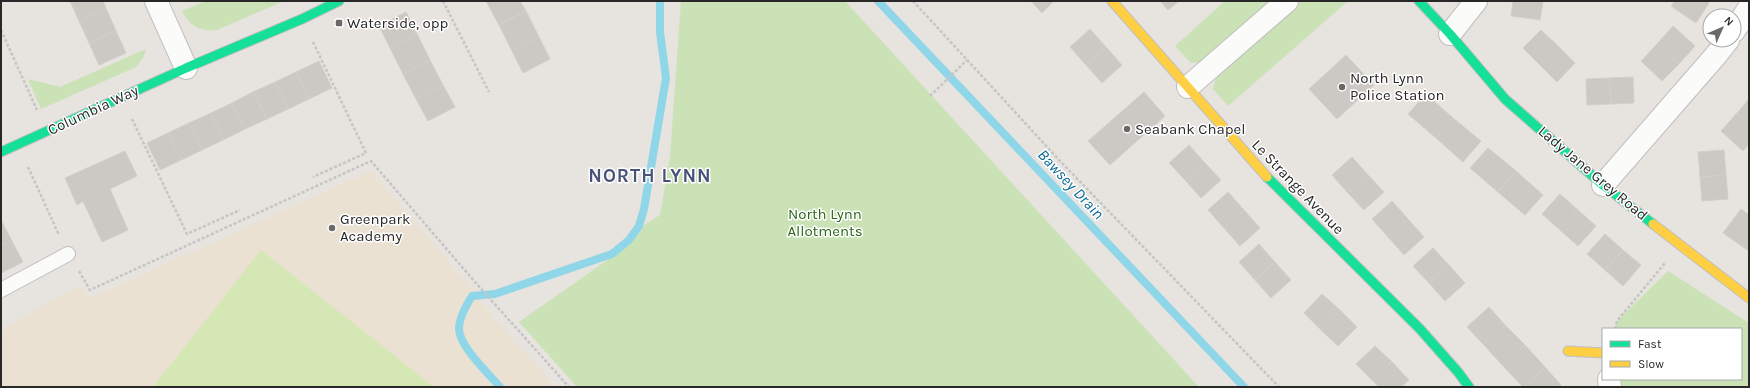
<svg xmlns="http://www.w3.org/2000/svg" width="1750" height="388" font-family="Karla,sans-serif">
<rect width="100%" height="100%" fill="#e7e3de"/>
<path fill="#eae1d2" d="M 371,171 L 472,289 L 496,321 L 556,387 L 1,387 L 1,331 L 55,298 L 80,286 L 91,298 Z"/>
<path fill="#cae2b6" d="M 206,1 L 284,1 L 217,30 C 201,32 189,26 182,11 Z
M 681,1 L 845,1 L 1199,387 L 577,387 L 519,322 L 623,249 L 638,235 L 644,225 L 660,215 L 670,157 Z
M 1225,1 L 1270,1 L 1200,62 L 1191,63 L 1175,46 Z
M 1302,1 L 1348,1 L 1228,106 L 1213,89 C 1214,81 1217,76 1223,70 Z
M 146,49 L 143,58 L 136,67 L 41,109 L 28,79 L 60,87 Z
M 1668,271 L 1749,323 L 1749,387 L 1610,387 L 1609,379 L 1741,379 L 1741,329 L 1615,329 L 1617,321 Z"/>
<path fill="#d5e7b4" d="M 261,250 L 434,387 L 153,387 Z"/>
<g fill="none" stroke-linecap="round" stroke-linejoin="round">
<path stroke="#90d6e9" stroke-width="8" d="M 878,1 L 1244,387
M 500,387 C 489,374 459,346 459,329 C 459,319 467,304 472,296 L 495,294 L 612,254 L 629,240 L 639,226 L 644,209 L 666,78 L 660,32 L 660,1"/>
</g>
<path fill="#ccc9c5" stroke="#d2cfca" d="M 70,1 L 103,1 L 106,8 L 79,21 Z
M 486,1 L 520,1 L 526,11 L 499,25 Z
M 1031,1 L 1054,1 L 1042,13 Z
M 1160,1 L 1179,1 L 1168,10 Z
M 1513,1 L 1543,1 L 1540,20 L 1511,16 Z
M 1675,1 L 1706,1 L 1709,3 L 1696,23 L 1671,6 Z
M 106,8 L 116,31 L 89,43 L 79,21 Z
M 526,11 L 539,37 L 512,51 L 499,25 Z
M 406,12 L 417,34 L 390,48 L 379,26 Z
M 1673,26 L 1695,46 L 1679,64 L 1657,44 Z
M 1090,29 L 1106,47 L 1086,65 L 1070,47 Z
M 1541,30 L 1558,46 L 1540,65 L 1523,48 Z
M 116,31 L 126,53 L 99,65 L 89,43 Z
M 417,34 L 430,60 L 403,74 L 390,48 Z
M 539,37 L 550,59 L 523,73 L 512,51 Z
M 1657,44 L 1679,64 L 1662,81 L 1641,61 Z
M 1558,46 L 1575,63 L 1557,82 L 1540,65 Z
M 1106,47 L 1122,65 L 1102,83 L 1086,65 Z
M 1346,55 L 1374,85 L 1337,119 L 1309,89 Z
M 430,60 L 443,85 L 416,99 L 403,74 Z
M 319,61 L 332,88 L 309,99 L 296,72 Z
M 296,72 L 309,99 L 288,109 L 275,82 Z
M 1633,77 L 1634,103 L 1611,104 L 1609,78 Z
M 1609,78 L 1611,104 L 1587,105 L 1586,79 Z
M 275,82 L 288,109 L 267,119 L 253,92 Z
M 443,85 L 455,107 L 428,121 L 416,99 Z
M 253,92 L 267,119 L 245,129 L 232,103 Z
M 1144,92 L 1165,116 L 1110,165 L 1088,141 Z
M 1426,94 L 1453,118 L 1436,138 L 1408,114 Z
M 1749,99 L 1749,124 L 1737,113 Z
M 232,103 L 245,129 L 223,140 L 211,113 Z
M 211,113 L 223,140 L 202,150 L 189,123 Z
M 1737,113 L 1749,124 L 1749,144 L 1743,151 L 1721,131 Z
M 1453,118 L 1481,141 L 1463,162 L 1436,138 Z
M 189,123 L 202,150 L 181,160 L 168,133 Z
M 168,133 L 181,160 L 160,170 L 147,143 Z
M 1189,145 L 1205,163 L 1185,180 L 1169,163 Z
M 1488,148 L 1516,171 L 1498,192 L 1470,168 Z
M 1724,150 L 1726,175 L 1700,177 L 1698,152 Z
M 125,151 L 137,176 L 110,189 L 128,230 L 102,242 L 83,201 L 77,205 L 65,178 Z
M 1352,157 L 1368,175 L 1348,193 L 1332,175 Z
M 1205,163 L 1221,180 L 1201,198 L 1185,180 Z
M 1516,171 L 1543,195 L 1525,215 L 1498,192 Z
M 1368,175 L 1384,192 L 1364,210 L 1348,193 Z
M 1726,175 L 1728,199 L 1702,201 L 1700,177 Z
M 1228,192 L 1244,210 L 1224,228 L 1208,210 Z
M 1560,194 L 1578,210 L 1560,230 L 1542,214 Z
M 1392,201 L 1408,219 L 1388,237 L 1372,219 Z
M 1741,209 L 1749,215 L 1749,238 L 1743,247 L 1723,233 Z
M 1244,210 L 1260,228 L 1240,246 L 1224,228 Z
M 1578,210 L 1596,226 L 1578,246 L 1560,230 Z
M 1408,219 L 1424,237 L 1404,255 L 1388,237 Z
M 1,220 L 12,241 L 1,246 Z
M 1605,234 L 1623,250 L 1605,270 L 1587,254 Z
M 1749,238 L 1749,251 L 1743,247 Z
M 12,241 L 23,262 L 1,273 L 1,246 Z
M 1259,244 L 1275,262 L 1255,280 L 1239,262 Z
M 1433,248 L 1449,265 L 1429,283 L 1413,266 Z
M 1623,250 L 1641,265 L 1623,286 L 1605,270 Z
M 1275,262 L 1291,280 L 1271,298 L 1255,280 Z
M 1449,265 L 1465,283 L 1445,301 L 1429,283 Z
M 1322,294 L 1340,310 L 1321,330 L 1304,313 Z
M 1489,307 L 1505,325 L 1483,344 L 1467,327 Z
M 1340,310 L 1357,327 L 1338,346 L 1321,330 Z
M 1505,325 L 1525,345 L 1503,366 L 1483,344 Z
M 1525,345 L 1545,367 L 1523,387 L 1503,366 Z
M 1375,346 L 1392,362 L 1373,381 L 1356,364 Z
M 1392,362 L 1409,380 L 1401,387 L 1379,387 L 1373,381 Z
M 1545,367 L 1561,385 L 1558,387 L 1523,387 Z"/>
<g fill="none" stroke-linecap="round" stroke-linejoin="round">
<defs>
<path id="lane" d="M 1,290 L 68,254"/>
<path id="street" d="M 156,1 L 186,68
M 1734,31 L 1749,8
M 1450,34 L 1476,1
M 1188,87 L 1287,1
M 1603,185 L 1717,54 L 1728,40
M 1609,379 L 1610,387"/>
<path id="fast" d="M 1419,1 L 1450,34 L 1505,99 L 1603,185 L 1653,224
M 1,152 L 186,68 L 302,19 L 339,1
M 1267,177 L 1420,329 L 1458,372 L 1469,387"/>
<path id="slow" d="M 1112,1 L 1267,177
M 1653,224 L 1749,298
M 1568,351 L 1603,353"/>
</defs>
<use href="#lane" stroke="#c0bfc0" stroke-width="16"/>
<use href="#street" stroke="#c0bfc0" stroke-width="24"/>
<use href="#fast" stroke="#c0bfc0" stroke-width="11"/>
<use href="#slow" stroke="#c0bfc0" stroke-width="11"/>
<path stroke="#c6c5c5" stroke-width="2.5" stroke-dasharray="3 2" stroke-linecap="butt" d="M 443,1 L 489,92
M 913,1 L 1060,161 L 1279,387
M 1,30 L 37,110
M 313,42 L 366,153 L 313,177
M 930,96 L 967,60
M 132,119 L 187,234 L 240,210
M 28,167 L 59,235
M 79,271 L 90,290 L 371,161 L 475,282 L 569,387
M 1615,329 L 1617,321 L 1665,263"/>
<use href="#lane" stroke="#fbfbfa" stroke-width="14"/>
<use href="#street" stroke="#fbfbfa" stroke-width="22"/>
<use href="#fast" stroke="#16e098" stroke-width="9"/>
<use href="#slow" stroke="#ffcf43" stroke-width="9"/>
</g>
<g fill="#6b6968" stroke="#fff" stroke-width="1.5">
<rect x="335" y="19" width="8" height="8" rx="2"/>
<circle cx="1342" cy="87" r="4"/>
<circle cx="1127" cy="129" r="4"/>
<circle cx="332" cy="228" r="4"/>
</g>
<g text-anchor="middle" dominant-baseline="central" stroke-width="3" stroke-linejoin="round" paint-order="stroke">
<g font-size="15" fill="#282828" stroke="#fff" text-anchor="start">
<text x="347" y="23">Waterside, opp</text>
<text x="1350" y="78">North Lynn<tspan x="1350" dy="17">Police Station</tspan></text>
<text x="1135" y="129">Seabank Chapel</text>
<text x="340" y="219">Greenpark<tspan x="340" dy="17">Academy</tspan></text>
</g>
<g font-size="15" fill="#282828" stroke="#fff">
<text transform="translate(93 110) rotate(-25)">Columbia Way</text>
<text transform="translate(1593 173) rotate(40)">Lady Jane Grey Road</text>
<text transform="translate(1298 187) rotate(46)">Le Strange Avenue</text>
</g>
<g font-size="15" fill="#2b6519" stroke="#fff">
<text x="825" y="214">North Lynn<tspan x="825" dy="17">Allotments</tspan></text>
</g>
<g font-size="16" font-style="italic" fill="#0d6d98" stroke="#fff">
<text transform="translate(1071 184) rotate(47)">Bawsey Drain</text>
</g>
<g font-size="19" font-weight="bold" letter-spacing="1" fill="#495379" stroke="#fff">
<text x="650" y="176">NORTH LYNN</text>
</g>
</g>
<rect width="1750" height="388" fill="none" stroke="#282828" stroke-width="4"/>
<rect x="1602" y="328" width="140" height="52" fill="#ffffff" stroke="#a9a9a9"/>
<rect x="1610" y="341" width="20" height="6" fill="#16e098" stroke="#a9a9a9"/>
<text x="1638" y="348" font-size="12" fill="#282828">Fast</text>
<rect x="1610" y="361" width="20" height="6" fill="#ffcf43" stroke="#a9a9a9"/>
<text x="1638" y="368" font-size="12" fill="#282828">Slow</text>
<g transform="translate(1722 28) rotate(45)"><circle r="19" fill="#ffffff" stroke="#a9a9a9"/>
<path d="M0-3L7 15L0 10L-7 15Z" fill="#6b6968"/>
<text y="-6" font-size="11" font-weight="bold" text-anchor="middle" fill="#282828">N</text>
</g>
</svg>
